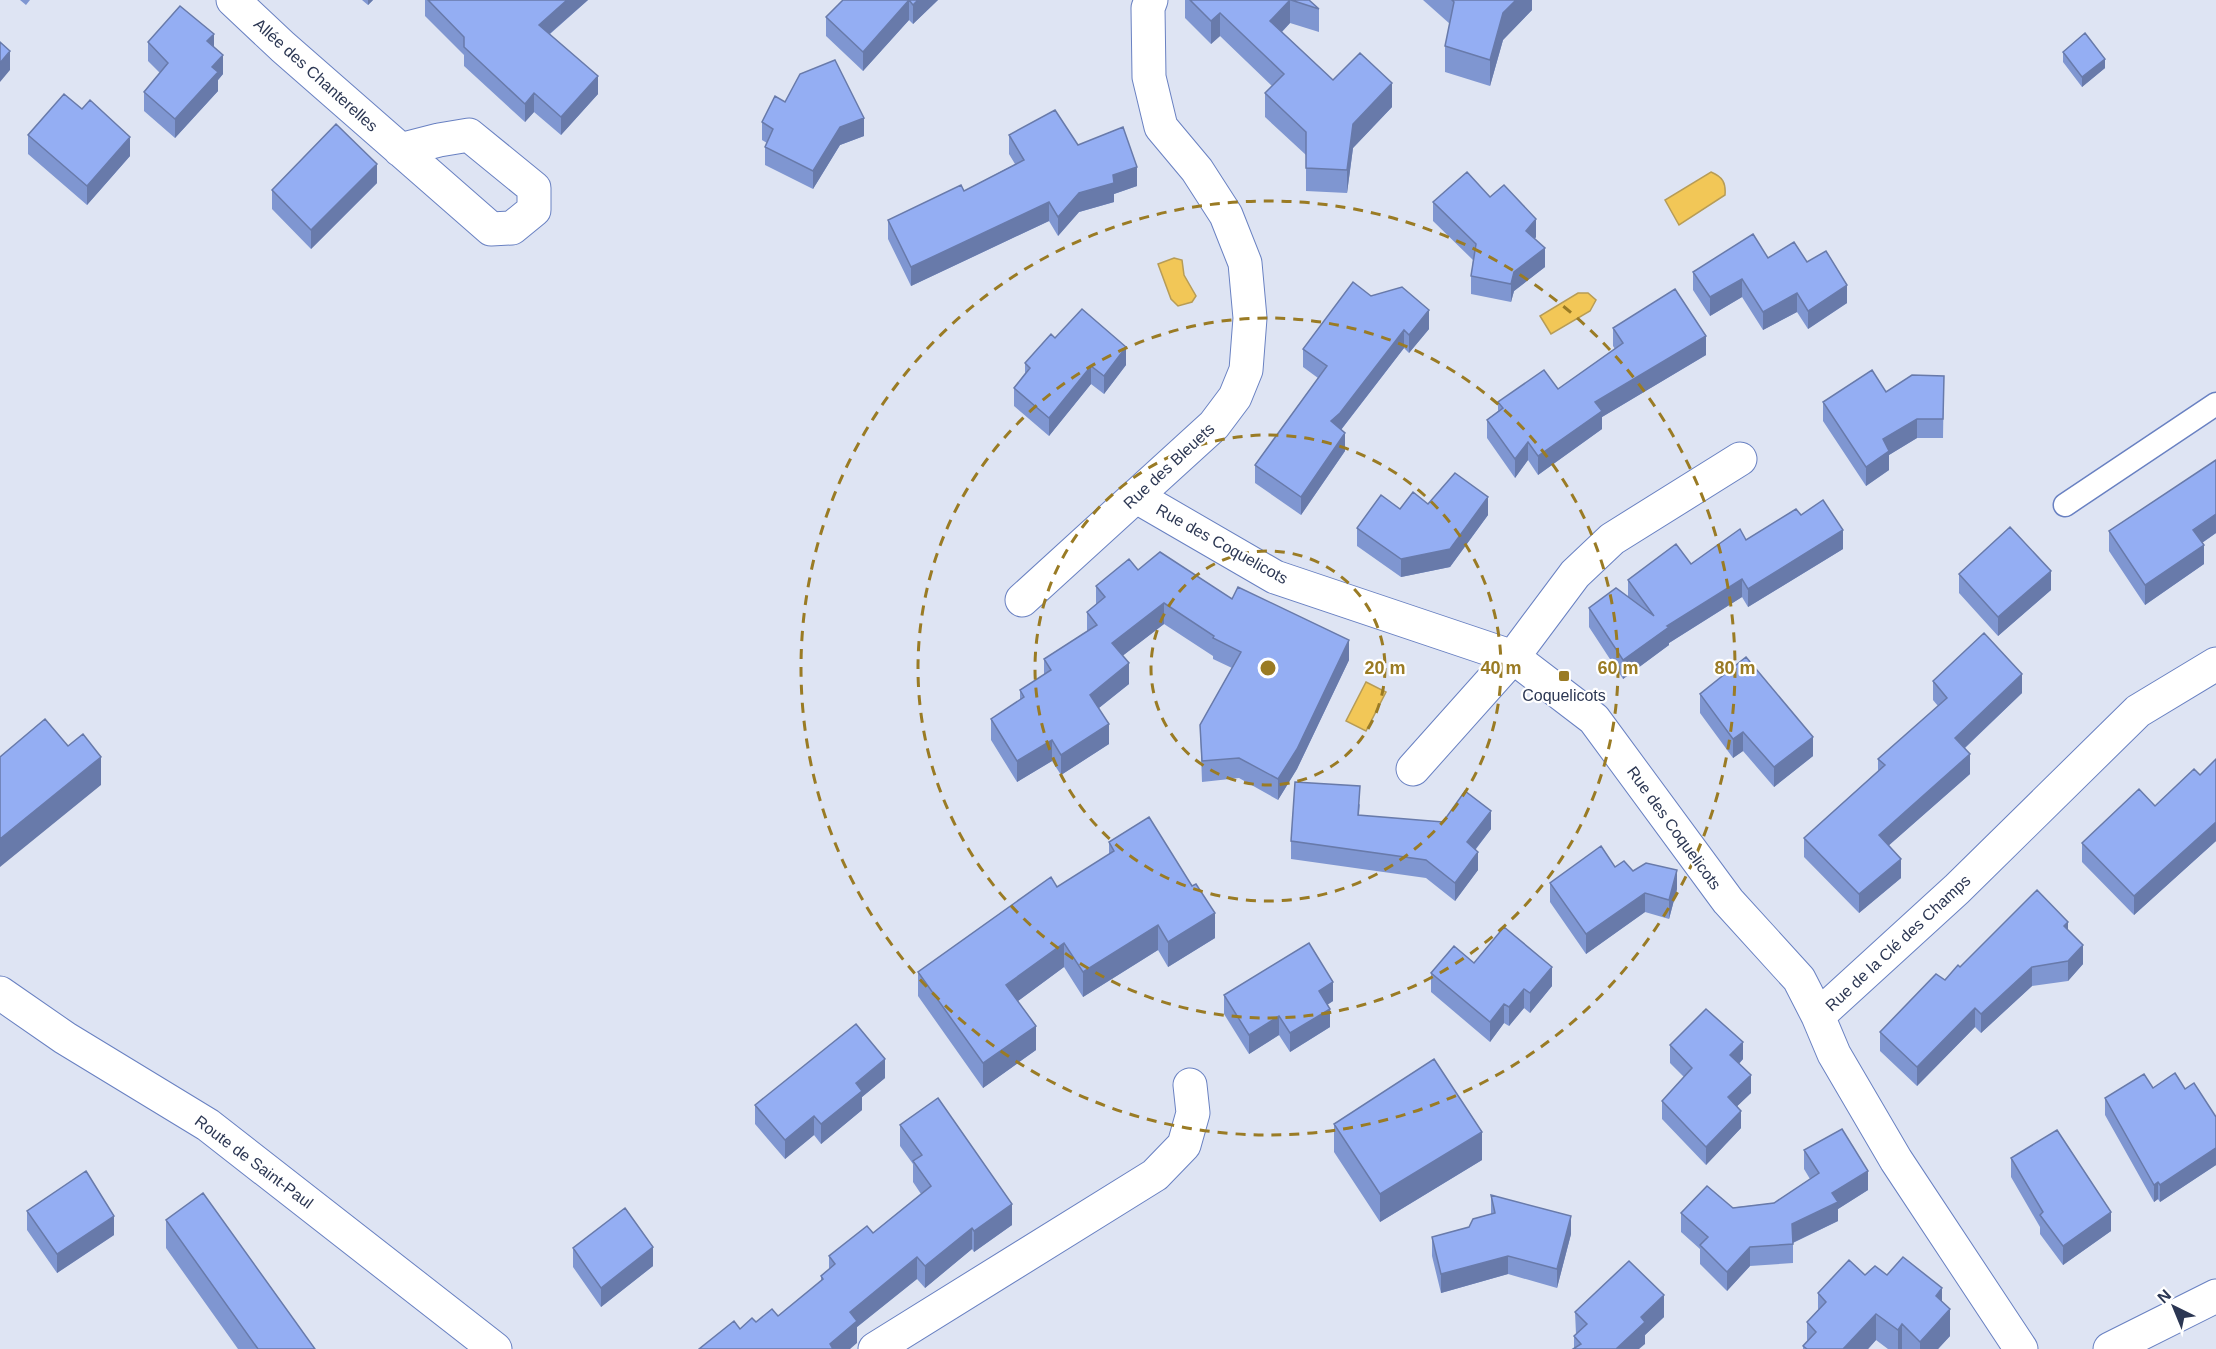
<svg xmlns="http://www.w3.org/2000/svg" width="2216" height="1349" font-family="Helvetica,sans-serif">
<rect width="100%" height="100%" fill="#dee4f3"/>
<path fill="#f2c757" stroke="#b79c56" stroke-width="1.5" d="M 1711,172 C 1723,177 1726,183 1725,195 L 1679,225 L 1665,200 Z
M 1174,258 L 1182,260 L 1184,275 L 1196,296 L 1192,302 L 1178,306 L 1171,299 L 1158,264 Z
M 1578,293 L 1588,293 L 1596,300 L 1590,311 L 1551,334 L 1540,316 Z
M 1366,682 L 1386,692 L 1366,731 L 1346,721 Z"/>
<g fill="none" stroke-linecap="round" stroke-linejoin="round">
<defs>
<path id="service" d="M 2065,505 L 2216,404"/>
<path id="minor" d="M 233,0 L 283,47 L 491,229 L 512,228 L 534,210 L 534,188 L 469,135 L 439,140 L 400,150
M 1137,497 L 1275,577 L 1513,657 L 1594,719 L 1728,901 L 1799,979 L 1818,1016 L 1834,1054 L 1896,1160 L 2021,1349
M 1022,600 L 1214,425 L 1235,397 L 1246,370 L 1250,318 L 1245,263 L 1226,215 L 1197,170 L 1161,127 L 1149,77 L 1148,8 L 1151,0
M 1413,769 L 1513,657 L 1575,574 L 1612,539 L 1740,459
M 1818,1016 L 1957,889 L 2138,711 L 2216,664
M 875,1349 L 1155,1175 L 1184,1145 L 1193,1113 L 1190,1085
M 2110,1349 L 2216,1296"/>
<path id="tertiary" d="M 0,993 L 65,1038 L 208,1125 L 495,1349"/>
</defs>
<use href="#service" stroke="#6981c2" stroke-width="25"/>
<use href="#minor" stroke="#6981c2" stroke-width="35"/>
<use href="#tertiary" stroke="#6981c2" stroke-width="35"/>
<use href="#service" stroke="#fff" stroke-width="22"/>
<use href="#minor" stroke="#fff" stroke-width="33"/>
<use href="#tertiary" stroke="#fff" stroke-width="33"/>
</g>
<path fill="#7f96d1" d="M 20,0 L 30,0 L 26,5 Z
M 362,0 L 373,0 L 368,5 Z
M 425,0 L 588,0 L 550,34 L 598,94 L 561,135 L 534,112 L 525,122 L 464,66 L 464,55 L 425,16 Z
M 843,0 L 938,0 L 913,24 L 909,20 L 863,71 L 826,36 L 826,17 Z
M 1185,0 L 1309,0 L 1319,9 L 1319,32 L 1290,23 L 1282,32 L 1333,80 L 1392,107 L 1353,148 L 1347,193 L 1306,191 L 1306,155 L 1265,117 L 1265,93 L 1272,86 L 1220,36 L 1211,44 L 1185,18 Z
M 1423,0 L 1532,0 L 1532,10 L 1503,40 L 1490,86 L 1445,72 L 1445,46 L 1450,24 Z
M 148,42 L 214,46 L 223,74 L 218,80 L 218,91 L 175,138 L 144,111 L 144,92 L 160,73 L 148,61 Z
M 2063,52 L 2105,68 L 2082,87 L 2063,62 Z
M 785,102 L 864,136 L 840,145 L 813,189 L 765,165 L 765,147 L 767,143 L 762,140 L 762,122 Z
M 28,135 L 130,156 L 87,205 L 28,154 Z
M 1009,135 L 1078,145 L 1137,186 L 1114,194 L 1114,202 L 1079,212 L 1058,236 L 1049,221 L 911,286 L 888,239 L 888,220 L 964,191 L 1015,164 L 1009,154 Z
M 377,183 L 311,249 L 272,209 L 272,190 Z
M 1490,197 L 1536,237 L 1535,239 L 1545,267 L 1514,291 L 1511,302 L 1471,294 L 1471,276 L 1473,260 L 1433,221 L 1433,202 Z
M 1768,258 L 1807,262 L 1847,303 L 1808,329 L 1797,312 L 1763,330 L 1742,297 L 1710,316 L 1693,290 L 1693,272 Z
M 1371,296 L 1429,329 L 1409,353 L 1404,348 L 1341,430 L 1345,451 L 1301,515 L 1255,483 L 1255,465 L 1318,378 L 1303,367 L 1303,349 Z
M 1613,328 L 1706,355 L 1602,417 L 1602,429 L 1538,475 L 1528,460 L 1515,478 L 1487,438 L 1487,420 L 1498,411 L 1498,402 L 1558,389 L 1615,349 L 1613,346 Z
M 1055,338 L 1126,365 L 1104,394 L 1091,384 L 1049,436 L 1014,406 L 1014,388 L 1025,373 L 1025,363 Z
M 1944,376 L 1943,438 L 1917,438 L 1889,455 L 1889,470 L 1866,486 L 1823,421 L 1823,402 L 1886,392 Z
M 2216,460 L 2216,533 L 2202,543 L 2204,564 L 2145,605 L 2109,551 L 2109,531 Z
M 1428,504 L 1488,515 L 1450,567 L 1401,577 L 1357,546 L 1357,528 L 1400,509 Z
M 1801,515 L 1843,549 L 1748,607 L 1742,597 L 1669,643 L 1669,645 L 1623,679 L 1589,627 L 1589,608 L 1628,597 L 1628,580 L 1691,564 Z
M 1138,570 L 1232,599 L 1349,660 L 1297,769 L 1278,800 L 1239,778 L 1202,782 L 1200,725 L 1232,668 L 1213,659 L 1213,656 L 1164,624 L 1122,656 L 1129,684 L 1099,708 L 1109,744 L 1061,775 L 1052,761 L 1017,782 L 991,740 L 991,719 L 1020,700 L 1020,690 L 1044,675 L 1044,659 L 1087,631 L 1087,612 L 1096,604 L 1096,586 Z
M 1959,574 L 2051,590 L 1998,636 L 1959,593 Z
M 1933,681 L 2022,693 L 1965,748 L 1970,774 L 1888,846 L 1901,878 L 1859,913 L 1804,857 L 1804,838 L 1878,771 L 1878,759 L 1938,706 L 1933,700 Z
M 1700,694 L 1813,756 L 1774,787 L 1743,751 L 1733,758 L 1700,713 Z
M 2216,759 L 2216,841 L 2134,915 L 2082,862 L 2082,843 L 2155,806 L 2200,775 Z
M 1360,804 L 1359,815 L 1491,829 L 1476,849 L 1478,870 L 1455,901 L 1426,878 L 1291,859 L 1291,841 Z
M 1109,842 L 1215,938 L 1168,967 L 1158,950 L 1083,997 L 1064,967 L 1018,1001 L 1036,1050 L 983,1088 L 918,996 L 918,972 L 1109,855 Z
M 1615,867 L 1633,871 L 1677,889 L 1669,919 L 1645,912 L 1586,954 L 1550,902 L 1550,883 Z
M 2068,930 L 2083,964 L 2068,981 L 2032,986 L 1981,1033 L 1975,1027 L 1917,1086 L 1880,1051 L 1880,1032 L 1960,967 Z
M 1474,963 L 1552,986 L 1530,1013 L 1524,1008 L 1509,1026 L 1504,1023 L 1490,1042 L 1431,992 L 1431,973 Z
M 1224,995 L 1333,1001 L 1327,1005 L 1330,1027 L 1290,1052 L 1279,1035 L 1249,1054 L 1224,1014 Z
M 1670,1045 L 1743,1059 L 1739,1064 L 1751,1093 L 1737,1106 L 1741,1128 L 1706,1165 L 1662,1119 L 1662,1101 L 1684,1077 L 1670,1063 Z
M 885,1078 L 862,1097 L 862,1110 L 821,1144 L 814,1135 L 785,1159 L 755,1124 L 755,1105 Z
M 2153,1088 L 2185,1089 L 2216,1117 L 2216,1165 L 2160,1202 L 2158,1199 L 2154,1202 L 2105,1115 L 2105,1098 Z
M 1334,1124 L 1482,1160 L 1380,1222 L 1334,1152 Z
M 900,1125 L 1012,1225 L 974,1252 L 972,1249 L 925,1288 L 917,1279 L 857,1327 L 857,1343 L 740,1329 L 756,1322 L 778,1316 L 821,1281 L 821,1276 L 829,1269 L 829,1256 L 873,1233 L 921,1194 L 913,1182 L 913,1164 L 900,1146 Z
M 1804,1150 L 1868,1190 L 1838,1209 L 1838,1221 L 1793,1243 L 1793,1263 L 1750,1266 L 1727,1291 L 1700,1264 L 1700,1249 L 1681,1232 L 1681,1213 L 1774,1203 L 1810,1179 L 1804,1169 Z
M 2011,1158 L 2111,1231 L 2063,1265 L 2040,1234 L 2040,1227 L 2011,1177 Z
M 1491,1195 L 1571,1234 L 1557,1288 L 1508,1274 L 1441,1293 L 1432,1256 L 1432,1237 L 1469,1227 L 1491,1214 Z
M 27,1211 L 114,1235 L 57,1273 L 27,1230 Z
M 166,1220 L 315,1349 L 238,1349 L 166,1248 Z
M 573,1248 L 653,1266 L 601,1307 L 573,1267 Z
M 1865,1275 L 1887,1275 L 1942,1302 L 1950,1336 L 1938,1349 L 1888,1349 L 1876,1340 L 1868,1349 L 1803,1349 L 1803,1346 L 1807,1341 L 1807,1322 L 1818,1310 L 1818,1293 Z
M 1575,1312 L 1664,1317 L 1645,1335 L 1645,1344 L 1574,1349 L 1574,1336 L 1576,1334 Z"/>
<path fill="#687aaa" d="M 368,0 L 373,0 L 368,5 Z
M 567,0 L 588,0 L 539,43 L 539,25 Z
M 909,0 L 909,20 L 863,71 L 863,52 Z
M 918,0 L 938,0 L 913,24 L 913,5 Z
M 1290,0 L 1290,23 L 1270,44 L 1270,21 Z
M 1516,0 L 1532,0 L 1532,10 L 1503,40 L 1490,86 L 1490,60 L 1503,13 Z
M 1220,13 L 1220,36 L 1211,44 L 1211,21 Z
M 214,34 L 214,53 L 207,41 Z
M 10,51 L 10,70 L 0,82 L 0,63 Z
M 223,55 L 223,74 L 218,80 L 218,91 L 175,138 L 175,119 L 212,67 Z
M 2105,59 L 2105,68 L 2082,87 L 2082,77 Z
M 598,76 L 598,94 L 561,135 L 561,117 Z
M 1392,83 L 1392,107 L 1353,148 L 1347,193 L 1347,170 L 1353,124 Z
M 534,93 L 534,112 L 525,122 L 525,104 Z
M 864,118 L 864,136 L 840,145 L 813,189 L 813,171 L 840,127 Z
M 130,137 L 130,156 L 87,205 L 87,186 Z
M 377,164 L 377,183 L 311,249 L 311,230 Z
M 1137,167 L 1137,186 L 1114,194 L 1114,202 L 1079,212 L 1058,236 L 1058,217 L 1079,193 L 1113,175 Z
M 1049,202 L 1049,221 L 911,286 L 911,267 Z
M 1536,219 L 1536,237 L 1526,249 L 1526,231 Z
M 1545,248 L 1545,267 L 1514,291 L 1511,302 L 1511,284 L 1514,272 Z
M 1742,279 L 1742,297 L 1710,316 L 1710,297 Z
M 1847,285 L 1847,303 L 1808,329 L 1808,311 Z
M 1797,293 L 1797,312 L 1763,330 L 1763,312 Z
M 1429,310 L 1429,329 L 1409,353 L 1409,335 Z
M 1404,330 L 1404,348 L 1340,431 L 1331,421 Z
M 1706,336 L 1706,355 L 1602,417 L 1602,429 L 1538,475 L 1538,456 L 1595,402 Z
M 1126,347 L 1126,365 L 1104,394 L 1104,376 Z
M 1091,366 L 1091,384 L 1049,436 L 1049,418 Z
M 1917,419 L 1917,438 L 1889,455 L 1889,470 L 1866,486 L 1866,467 L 1883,439 Z
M 1345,433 L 1345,451 L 1301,515 L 1301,497 Z
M 1528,442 L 1528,460 L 1515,478 L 1515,459 Z
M 1488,497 L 1488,515 L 1450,567 L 1401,577 L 1401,559 Z
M 2216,514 L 2216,533 L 2193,549 L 2193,530 Z
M 1843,530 L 1843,549 L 1748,607 L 1748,589 Z
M 2204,545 L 2204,564 L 2145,605 L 2145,585 Z
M 2051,571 L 2051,590 L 1998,636 L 1998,617 Z
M 1742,579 L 1742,597 L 1669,643 L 1669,645 L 1623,679 L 1623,660 L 1667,626 Z
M 1164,603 L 1164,624 L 1112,664 L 1112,643 Z
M 1349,640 L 1349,660 L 1297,769 L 1278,800 L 1278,779 Z
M 1129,663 L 1129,684 L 1090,715 L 1090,695 Z
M 2022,674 L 2022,693 L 1955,757 L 1955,738 Z
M 1109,724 L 1109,744 L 1061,775 L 1061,755 Z
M 1743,732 L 1743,751 L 1733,758 L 1733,739 Z
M 1813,737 L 1813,756 L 1774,787 L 1774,767 Z
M 1052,740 L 1052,761 L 1017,782 L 1017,761 Z
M 1970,754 L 1970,774 L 1879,854 L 1879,835 Z
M 101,757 L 101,785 L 0,867 L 0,839 Z
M 1491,811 L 1491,829 L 1467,860 L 1467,842 Z
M 2216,822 L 2216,841 L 2134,915 L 2134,896 Z
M 1478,852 L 1478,870 L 1455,901 L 1455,883 Z
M 1901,859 L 1901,878 L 1859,913 L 1859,894 Z
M 1677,870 L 1677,889 L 1669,919 L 1669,900 Z
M 1645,893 L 1645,912 L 1586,954 L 1586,934 Z
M 1215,913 L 1215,938 L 1168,967 L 1168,942 Z
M 2068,922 L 2068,941 L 2064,926 Z
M 1158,925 L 1158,950 L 1083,997 L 1083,972 Z
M 1064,943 L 1064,967 L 1006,1010 L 1006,985 Z
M 2083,945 L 2083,964 L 2068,981 L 2068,961 Z
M 1552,967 L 1552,986 L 1530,1013 L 1530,993 Z
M 2032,967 L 2032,986 L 1981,1033 L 1981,1014 Z
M 1333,982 L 1333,1001 L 1319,1010 L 1319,991 Z
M 1524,989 L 1524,1008 L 1509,1026 L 1509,1007 Z
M 1504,1004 L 1504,1023 L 1490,1042 L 1490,1022 Z
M 1975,1008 L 1975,1027 L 1917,1086 L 1917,1067 Z
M 1330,1009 L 1330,1027 L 1290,1052 L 1290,1033 Z
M 1279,1016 L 1279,1035 L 1249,1054 L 1249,1035 Z
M 1036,1026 L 1036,1050 L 983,1088 L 983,1063 Z
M 1743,1042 L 1743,1059 L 1730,1073 L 1730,1055 Z
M 885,1059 L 885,1078 L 862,1097 L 862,1110 L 821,1144 L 821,1124 L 856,1083 Z
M 1751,1075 L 1751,1093 L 1728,1115 L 1728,1097 Z
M 1741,1111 L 1741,1128 L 1706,1165 L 1706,1147 Z
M 814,1116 L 814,1135 L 785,1159 L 785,1140 Z
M 1482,1132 L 1482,1160 L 1380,1222 L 1380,1194 Z
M 2216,1148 L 2216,1165 L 2160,1202 L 2160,1185 Z
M 1868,1171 L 1868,1190 L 1838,1209 L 1838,1221 L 1792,1243 L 1792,1224 L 1832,1193 Z
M 2158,1182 L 2158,1199 L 2154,1202 L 2154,1185 Z
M 1012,1204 L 1012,1225 L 974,1252 L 974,1231 Z
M 2111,1212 L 2111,1231 L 2063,1265 L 2063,1246 Z
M 114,1216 L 114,1235 L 57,1273 L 57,1254 Z
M 1571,1216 L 1571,1234 L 1557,1288 L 1557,1269 Z
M 972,1228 L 972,1249 L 925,1288 L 925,1266 Z
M 653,1247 L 653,1266 L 601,1307 L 601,1288 Z
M 1750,1247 L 1750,1266 L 1727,1291 L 1727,1272 Z
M 1508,1256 L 1508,1274 L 1441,1293 L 1441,1274 Z
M 917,1257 L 917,1279 L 857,1327 L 857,1343 L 850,1349 L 830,1349 L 830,1344 L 850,1312 Z
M 1942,1288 L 1942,1315 L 1936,1296 Z
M 1664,1295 L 1664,1317 L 1645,1335 L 1645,1344 L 1639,1349 L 1616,1349 L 1641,1317 Z
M 1950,1309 L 1950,1336 L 1938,1349 L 1920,1349 L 1920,1342 Z
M 1876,1314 L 1876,1340 L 1868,1349 L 1843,1349 Z
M 1902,1324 L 1902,1349 L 1898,1349 L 1898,1330 Z"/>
<path fill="#94aef3" stroke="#687aaa" stroke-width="1.5" d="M 428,0 L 567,0 L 539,25 L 598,76 L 561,117 L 534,93 L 525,104 L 464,47 L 464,37 Z
M 843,0 L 918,0 L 913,5 L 909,0 L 863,52 L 826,17 Z
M 1190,0 L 1290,0 L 1270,21 L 1333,80 L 1360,53 L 1392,83 L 1353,124 L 1347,170 L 1306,168 L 1306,132 L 1265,93 L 1284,74 L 1220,13 L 1211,21 Z
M 1291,0 L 1309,0 L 1319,9 Z
M 1452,0 L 1516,0 L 1503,13 L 1490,60 L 1445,46 L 1454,2 Z
M 180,6 L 214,34 L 207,41 L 223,55 L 212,67 L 218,72 L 175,119 L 144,92 L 168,63 L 148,42 Z
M 2085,33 L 2105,59 L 2082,77 L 2063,52 Z
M 0,42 L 10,51 L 0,63 Z
M 835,60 L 864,118 L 840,127 L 813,171 L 765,147 L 773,129 L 762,122 L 775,96 L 785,102 L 800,74 Z
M 64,94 L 82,109 L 90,100 L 130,137 L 87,186 L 28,135 Z
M 1055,110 L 1078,145 L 1123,127 L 1137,167 L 1113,175 L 1114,183 L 1079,193 L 1058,217 L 1049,202 L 911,267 L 888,220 L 961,185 L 964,191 L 1024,160 L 1009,135 Z
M 336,124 L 377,164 L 311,230 L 272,190 Z
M 1467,172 L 1490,197 L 1504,185 L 1536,219 L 1526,231 L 1545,248 L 1514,272 L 1511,284 L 1471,276 L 1476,244 L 1433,202 Z
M 1753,234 L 1768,258 L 1794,242 L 1807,262 L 1826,251 L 1847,285 L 1808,311 L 1797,293 L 1763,312 L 1742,279 L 1710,297 L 1693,272 Z
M 1353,282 L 1371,296 L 1402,287 L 1429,310 L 1409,335 L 1404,330 L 1340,413 L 1331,421 L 1345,433 L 1301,497 L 1255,465 L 1327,366 L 1303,349 Z
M 1675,289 L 1706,336 L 1595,402 L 1602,411 L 1538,456 L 1528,442 L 1515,459 L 1487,420 L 1503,408 L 1498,402 L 1544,370 L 1558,389 L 1623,343 L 1613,328 Z
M 1082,309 L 1126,347 L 1104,376 L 1091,366 L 1049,418 L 1014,388 L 1030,368 L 1025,363 L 1051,334 L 1055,338 Z
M 1872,370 L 1886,392 L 1912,375 L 1944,376 L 1943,419 L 1917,419 L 1883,439 L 1889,451 L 1866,467 L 1823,402 Z
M 2216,460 L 2216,514 L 2193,530 L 2204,545 L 2145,585 L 2109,531 Z
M 1455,473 L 1488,497 L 1450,549 L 1401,559 L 1357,528 L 1381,495 L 1400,509 L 1413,492 L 1428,504 Z
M 1823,500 L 1843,530 L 1748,589 L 1742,579 L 1667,626 L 1669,627 L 1623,660 L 1589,608 L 1616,588 L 1654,616 L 1628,580 L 1676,544 L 1691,564 L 1740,529 L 1746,540 L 1796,509 L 1801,515 Z
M 2010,527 L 2051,571 L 1998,617 L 1959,574 Z
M 1160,552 L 1232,599 L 1238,587 L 1349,640 L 1297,749 L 1278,779 L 1239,758 L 1202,761 L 1200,725 L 1241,652 L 1213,638 L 1214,636 L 1164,603 L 1112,643 L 1129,663 L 1090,695 L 1109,724 L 1061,755 L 1052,740 L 1017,761 L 991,719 L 1024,697 L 1020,690 L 1051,670 L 1044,659 L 1097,625 L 1087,612 L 1105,597 L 1096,586 L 1129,559 L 1138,570 Z
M 1984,633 L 2022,674 L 1955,738 L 1970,754 L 1879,835 L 1901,859 L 1859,894 L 1804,838 L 1885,765 L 1878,759 L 1947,698 L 1933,681 Z
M 1746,657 L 1813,737 L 1774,767 L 1743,732 L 1733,739 L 1700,694 Z
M 45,719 L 68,746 L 83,734 L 101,757 L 0,839 L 0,757 Z
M 2216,759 L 2216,822 L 2134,896 L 2082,843 L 2139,789 L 2155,806 L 2194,769 L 2200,775 Z
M 1295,782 L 1360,786 L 1358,815 L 1443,822 L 1465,791 L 1491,811 L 1467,842 L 1478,852 L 1455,883 L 1426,860 L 1291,841 Z
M 1149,817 L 1192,886 L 1196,884 L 1215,913 L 1168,942 L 1158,925 L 1083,972 L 1064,943 L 1006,985 L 1036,1026 L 983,1063 L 918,972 L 1051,877 L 1057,887 L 1114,851 L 1109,842 Z
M 1601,846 L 1615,867 L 1624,861 L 1633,871 L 1646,863 L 1677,870 L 1669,900 L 1645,893 L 1586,934 L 1550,883 Z
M 2037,890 L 2068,922 L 2064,926 L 2083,945 L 2068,961 L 2032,967 L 1981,1014 L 1975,1008 L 1917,1067 L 1880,1032 L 1936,974 L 1945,980 L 1958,965 L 1960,967 Z
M 1504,927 L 1552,967 L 1530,993 L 1524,989 L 1509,1007 L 1504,1004 L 1490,1022 L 1431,973 L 1454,946 L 1474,963 Z
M 1309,943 L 1333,982 L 1319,991 L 1330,1009 L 1290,1033 L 1279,1016 L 1249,1035 L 1224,995 Z
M 1706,1009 L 1743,1042 L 1730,1055 L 1751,1075 L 1728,1097 L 1741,1111 L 1706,1147 L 1662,1101 L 1692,1068 L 1670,1045 Z
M 856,1024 L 885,1059 L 856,1083 L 862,1091 L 821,1124 L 814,1116 L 785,1140 L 755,1105 Z
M 1434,1059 L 1482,1132 L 1380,1194 L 1334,1124 Z
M 2175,1073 L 2185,1089 L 2194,1083 L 2216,1117 L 2216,1148 L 2160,1185 L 2158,1182 L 2154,1185 L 2105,1098 L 2144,1074 L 2153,1088 Z
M 938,1098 L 1012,1204 L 974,1231 L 972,1228 L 925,1266 L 917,1257 L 850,1312 L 857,1321 L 830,1344 L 833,1349 L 699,1349 L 734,1321 L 740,1329 L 752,1318 L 756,1322 L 772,1309 L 778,1316 L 823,1279 L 821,1276 L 835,1264 L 829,1256 L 867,1226 L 873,1233 L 931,1186 L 913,1161 L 922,1155 L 900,1125 Z
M 1842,1129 L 1868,1171 L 1832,1193 L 1838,1202 L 1792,1224 L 1793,1244 L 1750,1247 L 1727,1272 L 1700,1245 L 1708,1237 L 1681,1213 L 1707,1186 L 1733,1208 L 1774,1203 L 1819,1173 L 1804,1150 Z
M 2057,1130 L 2111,1212 L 2063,1246 L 2040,1215 L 2043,1212 L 2011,1158 Z
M 86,1171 L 114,1216 L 57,1254 L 27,1211 Z
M 203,1193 L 315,1349 L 258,1349 L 166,1220 Z
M 1491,1195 L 1571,1216 L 1557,1269 L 1508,1256 L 1441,1274 L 1432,1237 L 1469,1227 L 1473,1219 L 1495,1213 Z
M 625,1208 L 653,1247 L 601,1288 L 573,1248 Z
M 1903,1257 L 1942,1288 L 1936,1296 L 1950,1309 L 1920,1342 L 1902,1324 L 1898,1330 L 1876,1314 L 1843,1349 L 1807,1349 L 1803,1346 L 1816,1332 L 1807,1322 L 1826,1302 L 1818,1293 L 1849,1260 L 1865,1275 L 1875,1266 L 1887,1275 Z
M 1629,1261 L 1664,1295 L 1641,1317 L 1645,1322 L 1616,1349 L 1573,1349 L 1581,1344 L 1574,1336 L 1587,1324 L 1575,1312 Z"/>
<g fill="none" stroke="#9a7b24" stroke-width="3" stroke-dasharray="10 8">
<circle cx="1268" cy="668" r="117"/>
<circle cx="1268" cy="668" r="233"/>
<circle cx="1268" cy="668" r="350"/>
<circle cx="1268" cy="668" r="467"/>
</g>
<rect fill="#9a7b24" stroke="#fff" stroke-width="2" x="1558" y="670" width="12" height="12" rx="3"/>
<g text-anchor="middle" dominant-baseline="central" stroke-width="4.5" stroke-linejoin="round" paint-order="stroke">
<g font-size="16" fill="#2c3753" stroke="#fff">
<text transform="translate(316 75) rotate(42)">Allée des Chanterelles</text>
<text transform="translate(1169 466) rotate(-43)">Rue des Bleuets</text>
<text transform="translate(1222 544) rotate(29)">Rue des Coquelicots</text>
<text transform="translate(1674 828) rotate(54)">Rue des Coquelicots</text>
<text transform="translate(1898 943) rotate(-43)">Rue de la Clé des Champs</text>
<text transform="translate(254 1162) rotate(37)">Route de Saint-Paul</text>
</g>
<g font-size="16" fill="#2c3753" stroke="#fff">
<text x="1564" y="695">Coquelicots</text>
</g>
</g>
<circle cx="1268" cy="668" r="9" fill="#9a7b24" stroke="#fff" stroke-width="3"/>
<g font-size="18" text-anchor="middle" font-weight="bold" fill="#9a7b24" stroke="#fff" stroke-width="4.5" stroke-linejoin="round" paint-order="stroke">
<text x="1385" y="674">20 m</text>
<text x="1501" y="674">40 m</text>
<text x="1618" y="674">60 m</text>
<text x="1735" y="674">80 m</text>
</g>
<g transform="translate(2174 1307) rotate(317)" stroke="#ffffff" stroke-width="4.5" paint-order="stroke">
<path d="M0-4.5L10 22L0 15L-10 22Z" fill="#2c3753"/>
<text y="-9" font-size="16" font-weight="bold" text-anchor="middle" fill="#2c3753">N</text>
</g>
</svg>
